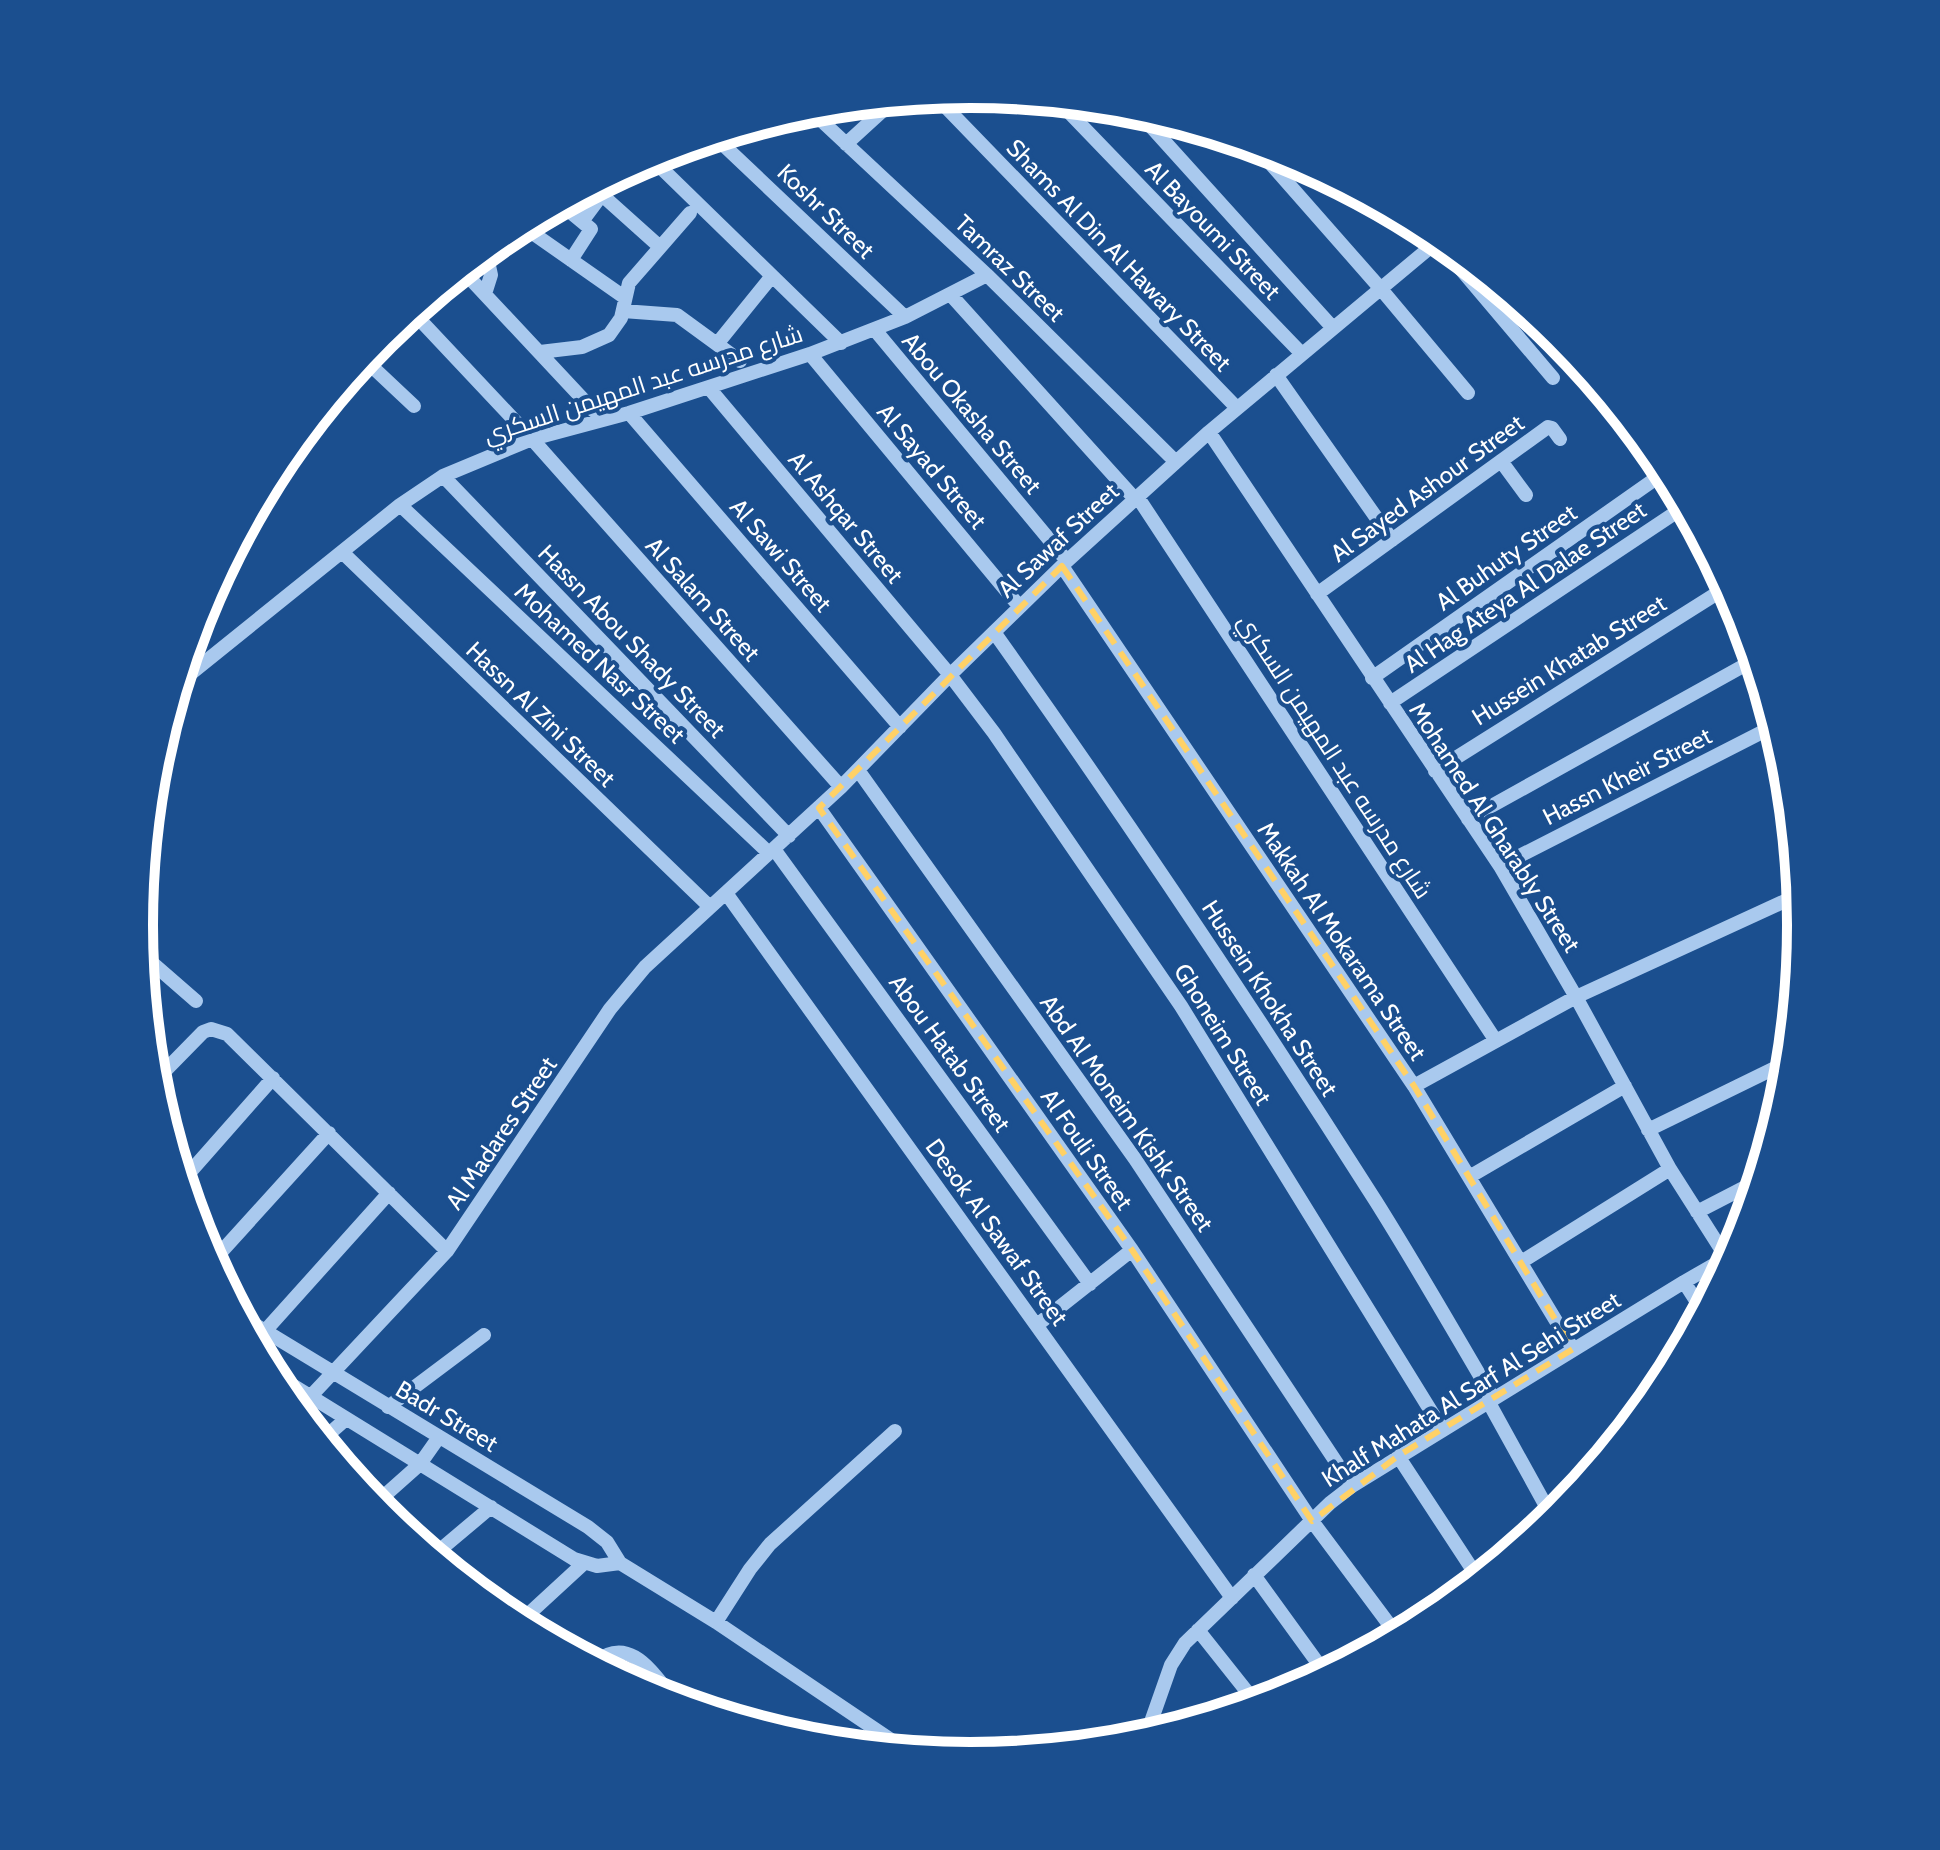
<svg xmlns="http://www.w3.org/2000/svg" width="1940" height="1850" font-family="Cabin,Cairo,sans-serif">
<rect width="100%" height="100%" fill="#1b4f8f"/>
<g fill="none" stroke-linecap="round" stroke-linejoin="round">
<path stroke="#a9c9ee" stroke-width="14" d="M 936,97 L 1237,408
M 1060,103 L 1302,354
M 810,110 L 987,275 L 1176,462
M 1137,111 L 1333,328
M 716,138 L 905,317
M 846,144 L 892,102
M 1256,147 L 1381,289 L 1468,393
M 651,158 L 841,343
M 602,195 L 660,247
M 562,205 L 591,229 L 571,260
M 583,220 L 615,177
M 524,227 L 624,297
M 1437,241 L 1553,378
M 463,271 L 594,411
M 485,294 L 491,275 L 486,252
M 950,294 L 1135,499
M 623,311 L 677,315 L 740,361
M 422,322 L 532,439 L 841,787
M 875,330 L 1067,561
M 717,344 L 768,281
M 540,352 L 582,347 L 609,335 L 621,318 L 629,283 L 690,213
M 810,354 L 1019,606
M 364,359 L 414,406
M 1276,375 L 1392,540
M 709,388 L 950,675 L 994,733 L 1181,1006 L 1442,1429
M 629,413 L 900,727
M 1209,432 L 1500,866 L 1576,997 L 1670,1169 L 1726,1257
M 1501,461 L 1526,495
M 443,476 L 789,836
M 1137,496 L 1496,1041
M 400,505 L 769,853
M 342,552 L 710,907
M 1062,566 L 1414,1086 L 1573,1349
M 1317,594 L 1548,427 L 1552,428 L 1560,439
M 994,632 C 1126,818 1253,1008 1375,1200 C 1416,1265 1454,1332 1493,1398
M 1372,678 L 1665,472
M 179,683 L 400,505 L 443,476 L 532,439 L 629,413 L 810,354 L 905,317 L 987,275
M 1390,703 L 1684,507
M 858,770 L 1135,1159 L 1352,1486
M 1435,771 L 1727,587
M 819,808 L 1132,1250 L 1312,1521 L 1397,1635
M 1468,819 L 1754,660
M 774,849 L 1090,1284
M 1500,866 L 1774,726
M 726,893 L 1232,1598
M 142,954 L 196,1001
M 154,1082 L 203,1032 L 211,1029 L 227,1034 L 447,1251
M 1414,1086 L 1576,997 L 1798,895
M 1648,1130 L 1787,1062
M 1469,1177 L 1625,1086
M 183,1180 L 273,1078
M 1697,1212 L 1757,1181
M 212,1262 L 329,1133
M 1521,1262 L 1670,1169
M 1684,1282 L 1702,1310
M 242,1317 L 588,1527 L 607,1542 L 620,1563 L 716,1622 L 906,1750
M 1037,1325 L 1132,1250
M 265,1331 L 389,1193
M 271,1372 L 574,1559 L 597,1566 L 620,1563
M 310,1397 L 447,1251 L 610,1009 L 645,967 L 841,787 L 950,675 L 1067,561 L 1209,432 L 1439,240
M 1488,1401 L 1552,1517
M 388,1407 L 484,1335
M 322,1440 L 346,1419
M 1398,1456 L 1478,1578
M 375,1504 L 420,1464 L 439,1437
M 434,1555 L 491,1507
M 1254,1575 L 1325,1673
M 520,1622 L 583,1564
M 716,1622 L 750,1569 L 770,1544 L 895,1431
M 1198,1630 L 1256,1703
M 595,1662 C 631,1634 653,1674 675,1700
M 1146,1736 L 1171,1665 L 1185,1643 L 1330,1503 L 1352,1486 L 1684,1282 L 1731,1255"/>
</g>
<path fill="none" stroke="#ffd166" stroke-width="6" stroke-dasharray="16 10" stroke-linejoin="round" d="M 1062,566 L 1414,1086 L 1573,1349 L 1398,1456 L 1312,1521 L 1132,1250 L 819,808 Z"/>
<g text-anchor="middle" dominant-baseline="central" stroke-width="8" stroke-linejoin="round" paint-order="stroke">
<g font-size="24" fill="#fff" stroke="#1b4f8f">
<text transform="translate(826 211) rotate(44)">Koshr Street</text>
<text transform="translate(1213 230) rotate(46)">Al Bayoumi Street</text>
<text transform="translate(1119 255) rotate(46)">Shams Al Din Al Hawary Street</text>
<text transform="translate(1010 268) rotate(44)">Tamraz Street</text>
<text transform="translate(643 384) rotate(-18)">شارع مدرسه عبد المهيمن السكري</text>
<text transform="translate(972 413) rotate(50)">Abou Okasha Street</text>
<text transform="translate(932 466) rotate(50)">Al Sayad Street</text>
<text transform="translate(1427 488) rotate(-36)">Al Sayed Ashour Street</text>
<text transform="translate(846 517) rotate(50)">Al Ashqar Street</text>
<text transform="translate(1058 540) rotate(-43)">Al Sawaf Street</text>
<text transform="translate(781 555) rotate(49)">Al Sawi Street</text>
<text transform="translate(1506 557) rotate(-35)">Al Buhuty Street</text>
<text transform="translate(1525 587) rotate(-34)">Al Hag Ateya Al Dalae Street</text>
<text transform="translate(703 599) rotate(48)">Al Salam Street</text>
<text transform="translate(632 641) rotate(46)">Hassn Abou Shady Street</text>
<text transform="translate(1569 660) rotate(-32)">Hussein Khatab Street</text>
<text transform="translate(600 663) rotate(43)">Mohamed Nasr Street</text>
<text transform="translate(541 714) rotate(44)">Hassn Al Zini Street</text>
<text transform="translate(1335 756) rotate(57)">شارع مدرسه عبد المهيمن السكري</text>
<text transform="translate(1627 776) rotate(-27)">Hassn Kheir Street</text>
<text transform="translate(1495 827) rotate(57)">Mohamed Al Gharably Street</text>
<text transform="translate(1342 941) rotate(56)">Makkah Al Mokarama Street</text>
<text transform="translate(1270 998) rotate(57)">Hussein Khokha Street</text>
<text transform="translate(1223 1034) rotate(58)">Ghoneim Street</text>
<text transform="translate(950 1053) rotate(54)">Abou Hatab Street</text>
<text transform="translate(1127 1113) rotate(55)">Abd Al Moneim Kishk Street</text>
<text transform="translate(501 1133) rotate(-56)">Al Madares Street</text>
<text transform="translate(1087 1149) rotate(55)">Al Fouli Street</text>
<text transform="translate(997 1232) rotate(54)">Desok Al Sawaf Street</text>
<text transform="translate(1471 1389) rotate(-32)">Khalf Mahata Al Sarf Al Sehi Street</text>
<text transform="translate(447 1416) rotate(31)">Badr Street</text>
</g>
</g>
<path d="M0 0H1940V1850H0ZM153 925a817 817 0 1 1 1634 0a817 817 0 1 1-1634 0Z" fill="#1b4f8f" fill-rule="evenodd"/>
<path fill="none" stroke="#fff" stroke-width="10" d="M153 925a817 817 0 1 1 1634 0a817 817 0 1 1-1634 0Z"/>
</svg>
